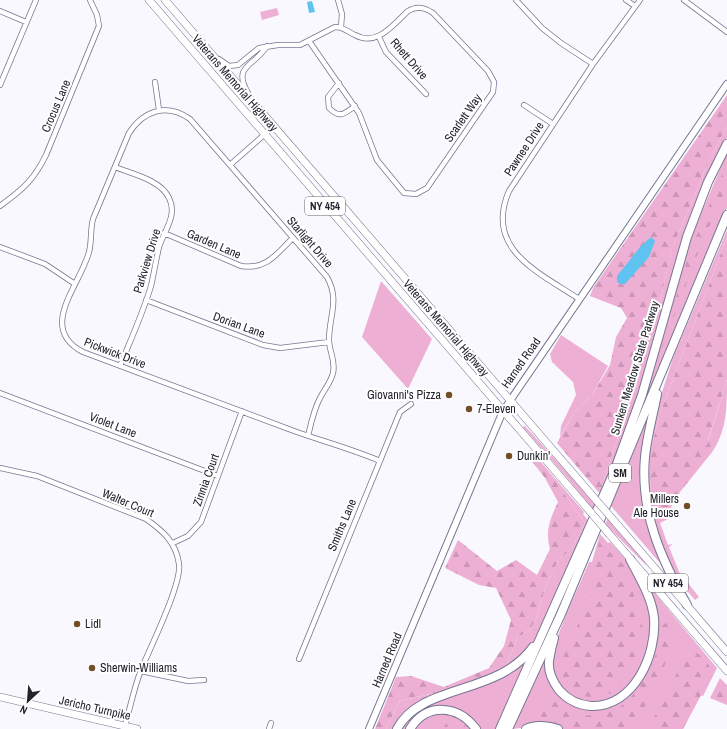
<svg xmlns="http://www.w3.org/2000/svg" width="727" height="729" font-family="'Archivo Narrow',sans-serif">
<defs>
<pattern id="forest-firs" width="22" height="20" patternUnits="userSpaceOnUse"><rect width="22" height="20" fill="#eeafd4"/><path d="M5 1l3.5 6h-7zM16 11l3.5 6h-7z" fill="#cc96b6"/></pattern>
</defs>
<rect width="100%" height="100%" fill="#f8f8fe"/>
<path fill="#eeafd4" d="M 277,8 L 279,15 L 262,20 L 260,12 Z
M 727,127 L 727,138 L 694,208 L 680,247 L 631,419 L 601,495 L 602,486 L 656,319 L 672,249 L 711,156 Z
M 727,153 L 727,208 L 630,437 L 688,244 Z
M 727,230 L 727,237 L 659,416 L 649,457 L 652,516 L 659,518 L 681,491 L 671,507 L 671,512 L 668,516 L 670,518 L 660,523 L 668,545 L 673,544 L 669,547 L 684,584 L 688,583 L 699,597 L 695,600 L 677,579 L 660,550 L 649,507 L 647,455 L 656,411 L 673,358 Z
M 381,281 L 432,339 L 408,389 L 362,337 Z
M 561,335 L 608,366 L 592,395 L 575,411 L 560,437 L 561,426 L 576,395 L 573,382 L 552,362 L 550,354 Z
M 727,380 C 727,407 727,429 713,451 L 708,441 Z
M 653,404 L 644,508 L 650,533 L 660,563 L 611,506 Z
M 525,426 L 597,505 L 594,511 L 568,479 L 523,427 Z
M 547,469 L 584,512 L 583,514 L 590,523 L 533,643 L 507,668 L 421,701 C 409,709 401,716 394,729 L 386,729 L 400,701 L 447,690 L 507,664 L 518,637 L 529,631 L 536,619 L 546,586 L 558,561 L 572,548 L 585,523 Z
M 608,518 L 647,564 L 646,565 L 605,524 Z
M 600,534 L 608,543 L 610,542 C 619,552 630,563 636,575 C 653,608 659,647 635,678 C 629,685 621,697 611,700 C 583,708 554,695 552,664 C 550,644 581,583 589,562 L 592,562 Z
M 647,584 L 717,668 L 703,696 L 700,695 L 683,729 L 563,729 L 549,724 L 513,729 L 550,648 L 557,690 L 591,709 L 606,708 L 615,704 L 628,694 L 656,639 Z
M 531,655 L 497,729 L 480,729 L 466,715 L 433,709 L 408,729 L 400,729 C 418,696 464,694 495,679 C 508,673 519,662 531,655 Z
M 446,714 L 459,717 L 473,729 L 415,729 C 423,717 432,715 446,714 Z"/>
<path fill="url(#forest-firs)" d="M 727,95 L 727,127 L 711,156 L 672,249 L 656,319 L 602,486 L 601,495 L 557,443 L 575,411 L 592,395 L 610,365 L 616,337 L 627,318 L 621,308 L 590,296 L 593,288 Z
M 727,162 L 727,189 L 703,240 L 659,356 L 688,257 Z
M 727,237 L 727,380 L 708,440 L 713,451 L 659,518 L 652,516 L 649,457 L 659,416 Z
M 530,450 L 547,469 L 585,523 L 572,548 L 558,561 L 546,586 L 536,619 L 529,631 L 518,637 L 507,664 L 494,673 L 447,690 L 400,701 L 386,729 L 375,729 L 396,677 L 411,676 L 444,687 L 489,668 L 504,646 L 511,620 L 496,588 L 479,585 L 445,568 L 458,540 L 497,571 L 516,560 L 537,575 L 550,549 C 545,531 550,519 558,502 L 545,478 L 527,455 Z
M 599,542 L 624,565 L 632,583 L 635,604 L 643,628 L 634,663 L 614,692 L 596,698 L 583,696 L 566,690 L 557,671 L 597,582 L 593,569 Z
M 667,622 L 673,625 C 673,661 649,699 632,729 L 567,729 L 556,723 L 534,722 L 543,710 L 553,701 L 563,704 L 584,716 L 616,711 L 631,697 L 645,679 L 656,654 L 662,626 Z
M 689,650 C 701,653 708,662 713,673 L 683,729 L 648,729 Z
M 720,678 L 727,685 L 727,705 L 710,698 Z
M 455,717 L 469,729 L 443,729 L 449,718 Z"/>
<path fill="#5fc3f1" d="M 312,1 L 315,12 L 309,13 L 307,2 Z
M 651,237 L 655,241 L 649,257 L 625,284 L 621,284 L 617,282 L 617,276 L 641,246 Z"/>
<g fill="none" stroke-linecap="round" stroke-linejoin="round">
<defs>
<path id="minor" d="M 338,0 L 342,14 L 341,27
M 516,0 L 542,28 L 561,43 L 593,64
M 626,0 L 635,6
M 684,0 L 727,32
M 0,11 L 26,22
M 379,37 L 386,52 L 426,94
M 219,59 L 229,66 L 238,65 L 259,48 L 278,45 L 300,45 L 335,27 C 344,27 348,32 355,35 C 377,47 393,25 408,11 C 417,6 424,7 433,13 L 488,71 L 494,82 L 493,92 L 427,188 L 416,194 L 404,193 L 377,160 L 359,113 L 309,41
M 155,82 L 159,110
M 339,83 L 328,97 L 329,108 C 340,119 344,114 355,106
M 0,85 L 36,0
M 248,93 C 232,65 254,67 267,46
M 524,105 L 553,124
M 231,164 L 274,126
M 115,167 C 132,174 161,180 169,198 C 178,215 164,231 159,247 C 156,260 154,273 151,286 C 143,313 131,339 120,366
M 0,206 C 22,190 34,180 46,155 L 99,26 L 97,15 L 90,0
M 164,233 L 241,266 C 267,270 276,254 293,238
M 0,247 L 45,264 L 75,284
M 579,299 C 538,272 484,249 509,191 L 593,64 L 640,0
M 146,300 L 263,345 L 280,348 L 329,342
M 0,393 L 218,476
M 308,436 C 311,423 314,409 320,398 C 324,390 331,382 333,373 C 336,361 329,351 329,340 C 329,316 340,300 327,277 L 190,119 C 167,103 144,110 129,133 L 93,219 C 90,230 92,241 89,252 C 80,286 37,328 83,352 C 154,378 224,405 294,431 C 322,441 352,449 380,461
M 0,468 L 37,476 L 146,519 C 163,531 176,542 179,564 C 182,584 150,648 141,670 C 134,688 130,708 125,726
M 173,543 L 188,536 L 201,522 L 242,411
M 299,659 L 400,412 L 411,404
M 141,671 L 188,681 L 204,680
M 269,729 L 271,723"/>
<path id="secondary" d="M 369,729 L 503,411 L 727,84"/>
<path id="primary" d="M 149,0 L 582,502
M 165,0 L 590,493
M 616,523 L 727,652
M 610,535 L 727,671
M 0,697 L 137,729"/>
<path id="motorway" d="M 657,394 C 653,415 647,436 645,457 C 640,512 661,559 687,605
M 554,638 C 552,645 550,654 549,661 C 548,671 553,682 559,690 C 567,699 578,705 591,706 C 634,707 657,655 654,618 C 652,597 639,577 630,559
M 397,729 C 421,683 498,696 533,647
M 410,729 C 427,702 458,705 476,729
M 500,729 L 614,472 L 642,395 L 687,237 L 708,182 L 727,144
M 508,729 L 561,614 L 727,215
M 526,729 C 535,724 549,726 558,729"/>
</defs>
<use href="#minor" stroke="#777691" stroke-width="6"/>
<use href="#secondary" stroke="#777691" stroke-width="8"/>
<use href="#primary" stroke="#777691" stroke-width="8"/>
<use href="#motorway" stroke="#777691" stroke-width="10"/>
<use href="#minor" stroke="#fff" stroke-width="4.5"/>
<use href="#secondary" stroke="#fff" stroke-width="6"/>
<use href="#primary" stroke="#fff" stroke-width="7"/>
<use href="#motorway" stroke="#fff" stroke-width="8"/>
<defs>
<path id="primary-bridge" d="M 590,493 L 616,523
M 582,502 L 610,535"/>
</defs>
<use href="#primary-bridge" stroke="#777691" stroke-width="8" stroke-linecap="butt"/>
<use href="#primary-bridge" stroke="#fff" stroke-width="7"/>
</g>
<g fill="#724f28" stroke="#fff" stroke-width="1.5">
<circle cx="449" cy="395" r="4"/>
<circle cx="469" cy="409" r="4"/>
<circle cx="509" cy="456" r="4"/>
<circle cx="687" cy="506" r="4"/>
<circle cx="77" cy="624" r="4"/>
<circle cx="92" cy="668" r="4"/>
</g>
<g text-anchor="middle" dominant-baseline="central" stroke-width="4" stroke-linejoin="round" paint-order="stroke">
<g fill="#fff" stroke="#65656d" stroke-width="1">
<rect x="305" y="197" width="40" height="18" rx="3"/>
<rect x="609" y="464" width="22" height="18" rx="3"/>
<rect x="648" y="574" width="40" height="18" rx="3"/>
</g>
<g font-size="11" font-weight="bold" fill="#23232e">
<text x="325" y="206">NY 454</text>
<text x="620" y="473">SM</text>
<text x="668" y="583">NY 454</text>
</g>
<g font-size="12" fill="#23232e" stroke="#fff">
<text transform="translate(409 59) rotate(49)">Rhett Drive</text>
<text transform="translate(235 83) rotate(49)">Veterans Memorial Highway</text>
<text transform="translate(56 106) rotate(-67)">Crocus Lane</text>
<text transform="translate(463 118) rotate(-55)">Scarlett Way</text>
<text transform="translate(524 149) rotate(-57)">Pawnee Drive</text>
<text transform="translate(310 242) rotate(49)">Starlight Drive</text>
<text transform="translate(214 244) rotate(23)">Garden Lane</text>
<text transform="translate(147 261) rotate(-73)">Parkview Drive</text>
<text transform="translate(239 325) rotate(20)">Dorian Lane</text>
<text transform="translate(446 328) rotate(49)">Veterans Memorial Highway</text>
<text transform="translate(115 353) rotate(21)">Pickwick Drive</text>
<text transform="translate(521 363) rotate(-55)">Harned Road</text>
<text transform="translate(635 368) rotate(-73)">Sunken Meadow State Parkway</text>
<text transform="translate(113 425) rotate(21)">Violet Lane</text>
<text transform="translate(206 480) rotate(-70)">Zinnia Court</text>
<text transform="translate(128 503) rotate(23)">Walter Court</text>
<text transform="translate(342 525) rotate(-67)">Smiths Lane</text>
<text transform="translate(387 660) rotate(-67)">Harned Road</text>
<text transform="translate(95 708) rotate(13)">Jericho Turnpike</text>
</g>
<g font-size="12" fill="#23232e" stroke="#fff" text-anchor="start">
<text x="441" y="395" text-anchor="end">Giovanni's Pizza</text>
<text x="477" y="409">7-Eleven</text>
<text x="517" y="456">Dunkin'</text>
<text x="679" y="499" text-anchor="end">Millers<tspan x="679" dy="14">Ale House</tspan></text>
<text x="85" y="624">Lidl</text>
<text x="100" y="668">Sherwin-Williams</text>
</g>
</g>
<g transform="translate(28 701) rotate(206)" stroke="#ffffff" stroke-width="3" paint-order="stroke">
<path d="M0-3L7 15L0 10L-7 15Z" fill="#23232e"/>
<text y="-6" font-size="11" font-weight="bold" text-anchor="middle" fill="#23232e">N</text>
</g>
</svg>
